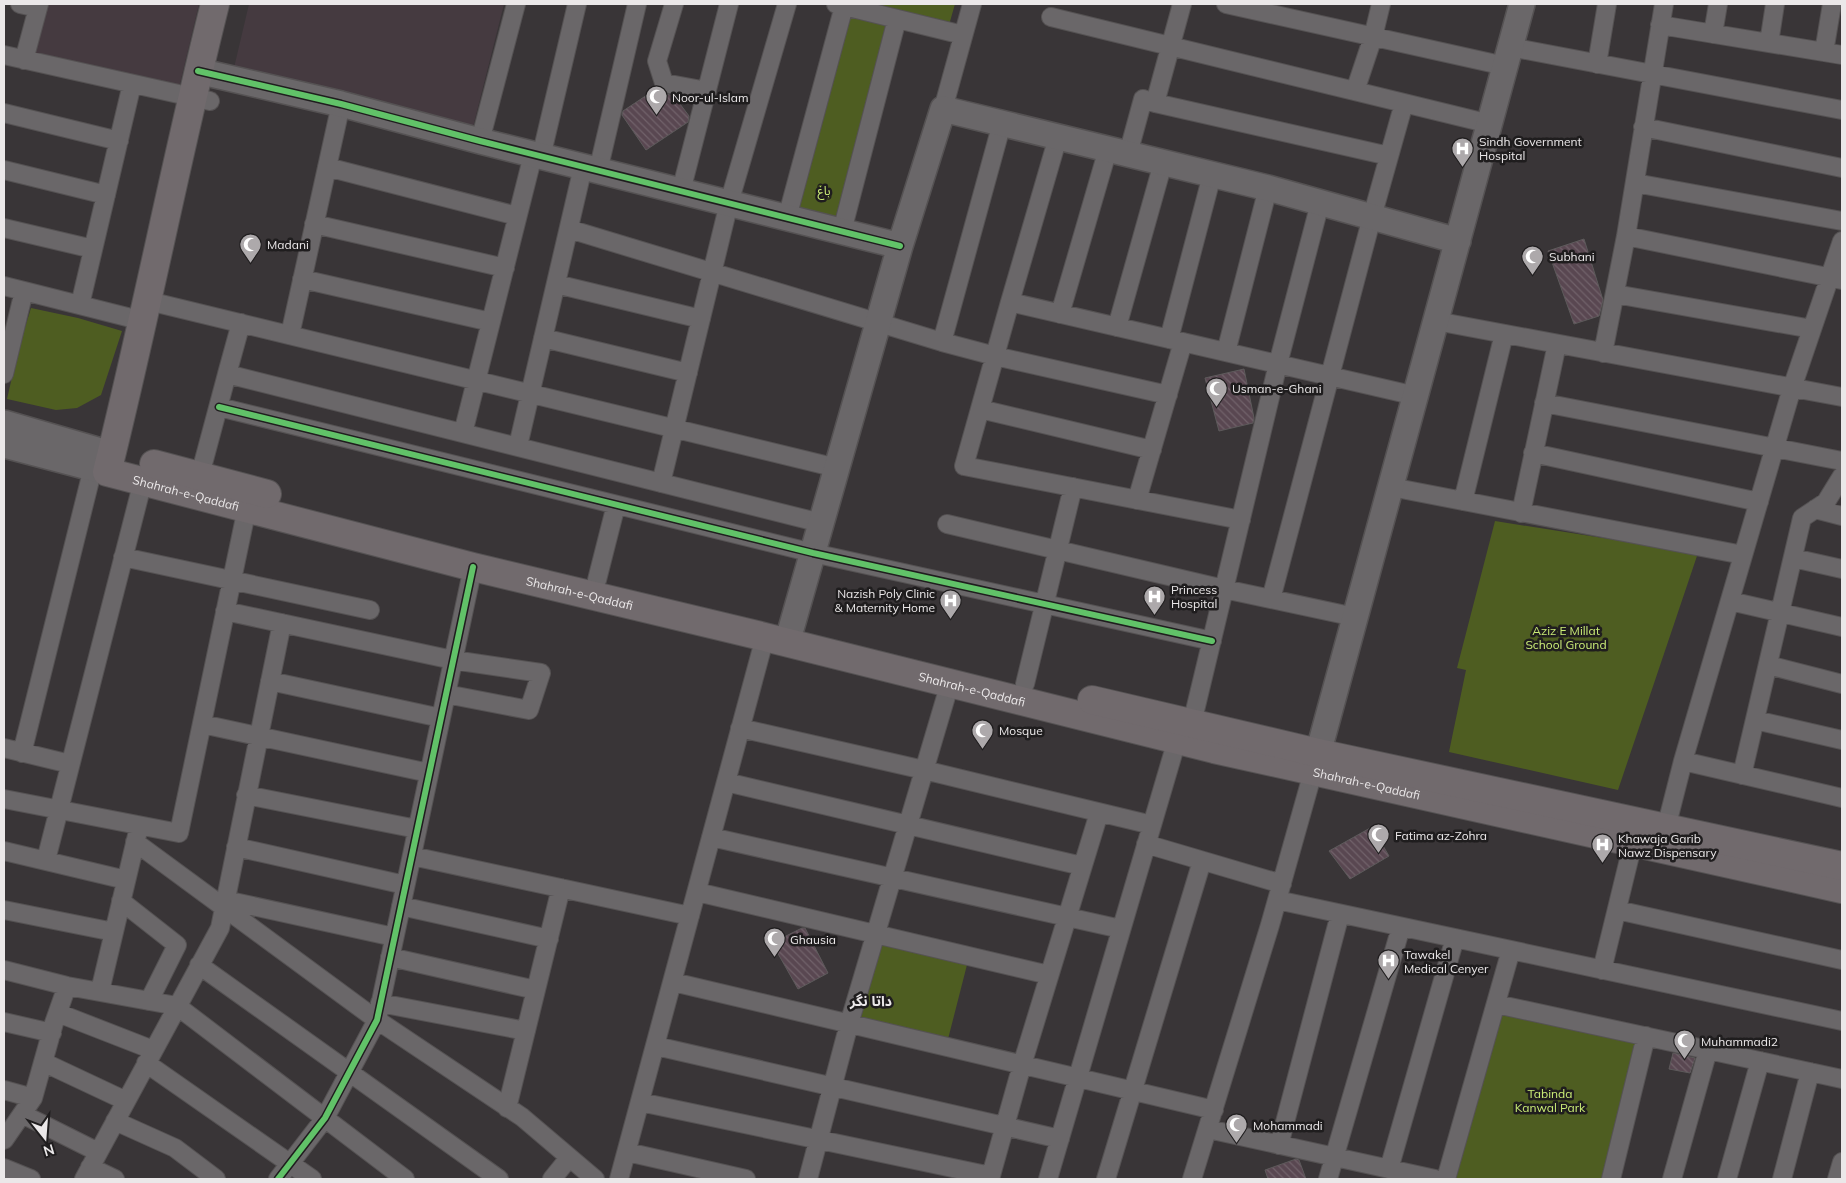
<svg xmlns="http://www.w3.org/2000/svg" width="1846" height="1183" font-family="Mulish,'Noto Sans Arabic',sans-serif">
<defs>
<pattern id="building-back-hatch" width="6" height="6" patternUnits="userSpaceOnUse" patternTransform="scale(1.25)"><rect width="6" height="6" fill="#594751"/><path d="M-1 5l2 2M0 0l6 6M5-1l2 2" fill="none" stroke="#71626a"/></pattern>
</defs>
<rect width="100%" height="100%" fill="#393537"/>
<path fill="#453a40" d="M 47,4 L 199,4 L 179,88 L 34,54 Z
M 249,4 L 504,4 L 472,131 L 233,72 Z"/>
<path fill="#4e5d21" d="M 868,4 L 955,4 L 949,25 Z
M 844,6 L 897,19 L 842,231 L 787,218 Z
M 31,308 L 78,318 L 122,331 L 101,395 L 77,408 L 56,410 L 7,399 L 19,347 Z
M 1495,521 L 1698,553 L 1618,790 L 1449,752 L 1466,670 L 1457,668 Z
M 876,934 L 969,957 L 946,1047 L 849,1024 Z
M 1496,1004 L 1646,1036 L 1611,1179 L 1446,1179 Z"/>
<path fill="url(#building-back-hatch)" stroke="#5d5a5b" d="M 656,89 L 662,93 L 674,96 L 689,116 L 688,122 L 646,150 L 622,115 L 623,111 Z
M 1584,239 L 1603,300 L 1599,316 L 1574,324 L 1548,251 Z
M 1244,369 L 1254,418 L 1253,423 L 1219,431 L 1205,378 Z
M 1372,827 L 1389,856 L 1350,879 L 1329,851 Z
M 802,928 L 805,928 L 828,973 L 798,989 L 772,943 Z
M 1673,1053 L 1695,1058 L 1690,1073 L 1669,1069 Z
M 1296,1159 L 1299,1160 L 1306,1179 L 1268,1179 L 1265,1170 Z"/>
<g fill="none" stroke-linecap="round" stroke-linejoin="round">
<defs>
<path id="street" d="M 20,4 L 38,8
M 674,4 L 657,61 L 664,83 L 707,91
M 836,4 L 963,35
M 1226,4 L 1505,66
M 1051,17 L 1490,124
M 1660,25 L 1842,55
M 1713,34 L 1718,4
M 1769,43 L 1775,4
M 1510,47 L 1842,110
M 1824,52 L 1832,4
M 4,55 L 210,101
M 24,60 L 39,4
M 1597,64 L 1607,4
M 1355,91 L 1373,37 L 1381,4
M 1155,103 L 1389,156
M 943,109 L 972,4
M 4,113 L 119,141
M 1643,127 L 1842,168
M 1058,137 L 1010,302 L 1416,396
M 480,141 L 516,4
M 1128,154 L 1143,99 L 1155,103 L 1182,4
M 541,157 L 577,4
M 327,167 L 517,216
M 4,170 L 106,195
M 598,171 L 637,4
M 1635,183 L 1842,221
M 681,191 L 729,4
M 787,218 L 844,6
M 314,224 L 505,268
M 4,228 L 93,249
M 569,229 L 942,342 L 995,356 L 1168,395
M 842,231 L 897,19
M 1626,236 L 1842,280
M 302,279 L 491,322
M 556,284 L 701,319
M 4,286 L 24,291
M 1615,294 L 1812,329
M 1010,302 L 964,466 L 1241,520
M 161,304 L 837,468
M 80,305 L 132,84
M 1060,314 L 1108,149
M 1436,321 L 1842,397
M 241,323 L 227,374 L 821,523
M 1117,327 L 1163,163
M 290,335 L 341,104
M 543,338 L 688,373
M 1169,339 L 1212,175
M 942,342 L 1002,123
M 1226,352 L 1268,188
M 1603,353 L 1626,236 L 1664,4
M 4,374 L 24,291 L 143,321
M 1544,403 L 1842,461
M 219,407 L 813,553 L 1212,641
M 980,409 L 1152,450
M 463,433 L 533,155
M 518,446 L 583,167
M 1533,453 L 1759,502
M 200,475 L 227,374
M 661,483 L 729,203 L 787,4
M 1391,487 L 1743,555
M 1137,500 L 1183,342
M 1463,501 L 1504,334
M 1815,509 L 1842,516
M 1521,513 L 1557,344
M 947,524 L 1224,589 L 1355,617
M 123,557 L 370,610
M 1793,558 L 1842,569
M 597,580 L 616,505
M 1271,599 L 1372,217 L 1404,103
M 1730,601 L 1842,627
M 225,611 L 453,660 L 541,673 L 529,710 L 446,694
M 1768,665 L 1842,684
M 270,681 L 441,718
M 1025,684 L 1073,487
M 1755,720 L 1842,740
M 1192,723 L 1278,364 L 1320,203
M 202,724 L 429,773
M 740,728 L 924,770 L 1152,825
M 4,748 L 70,764
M 22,753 L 93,468
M 1683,761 L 1792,388 L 1842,241
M 1742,775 L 1802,518 L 1826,502 L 1842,476
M 726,782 L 1082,866
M 246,795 L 417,829
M 4,799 L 179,833 L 247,508
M 1666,828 L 1683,761 L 1842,798
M 711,837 L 1121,929
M 135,842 L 377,1020 L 522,1117 L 595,1179
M 1146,844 L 1282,884
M 236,847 L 405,885
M 4,851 L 126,880
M 412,856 L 690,916
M 46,860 L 143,481
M 697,892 L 1049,975
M 225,900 L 394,937
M 1277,900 L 1842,1021
M 121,901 L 177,945 L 149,1001
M 401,906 L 549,939
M 4,910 L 114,932
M 1617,910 L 1842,960
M 390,957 L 536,990
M 199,965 L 499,1179
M 4,970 L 67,986 L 177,1006 L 405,1179
M 1602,970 L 1633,843
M 673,982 L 1214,1110
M 100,991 L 138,831
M 380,1003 L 526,1031
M 1496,1004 L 1842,1079
M 58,1013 L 153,1050
M 4,1022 L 52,1033
M 656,1046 L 1060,1139
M 43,1062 L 126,1101
M 146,1063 L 312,1179
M 4,1090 L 33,1098
M 640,1102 L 991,1176
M 507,1108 L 561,888
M 22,1114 L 98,1152
M 115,1121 L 175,1148 L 216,1179
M 1208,1129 L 1435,1179
M 4,1140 L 33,1098 L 54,1023 L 67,986
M 1279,1145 L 1340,914
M 627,1152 L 746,1179
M 90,1167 L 115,1179
M 4,1168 L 31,1179
M 1389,1169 L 1455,938
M 84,1179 L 220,928 L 282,623
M 278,1179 L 325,1118 L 377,1020 L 473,567
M 552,1179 L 569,1158
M 619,1179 L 765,637
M 808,1179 L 849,1024 L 950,683
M 990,1179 L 1022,1065 L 1099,813
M 1048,1179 L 1177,740
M 1106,1179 L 1202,861
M 1192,1179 L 1270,925 L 1313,772
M 1328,1179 L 1401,927
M 1446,1179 L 1511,950
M 1611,1179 L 1646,1036
M 1672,1179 L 1708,1050
M 1727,1179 L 1760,1061
M 1782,1179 L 1810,1072
M 1837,1179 L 1842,1162"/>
<path id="secondary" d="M 198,71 L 341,104 L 480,141 L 900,246
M 4,423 L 111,454
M 4,445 L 107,472
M 791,629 L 900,246 L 943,109 L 1268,188 L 1458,241
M 1313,772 L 1522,4"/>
<g id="primary">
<path id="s1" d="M 215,4 C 176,159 146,316 107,472 L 473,567 L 765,637 L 1214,749 L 1842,889"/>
<path d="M 154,464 L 267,494"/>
<path d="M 1092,700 L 1318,753 L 1842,866"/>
</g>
</defs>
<use href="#street" stroke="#555253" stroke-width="20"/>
<use href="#secondary" stroke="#555253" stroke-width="28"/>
<use href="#primary" stroke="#555253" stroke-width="30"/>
<use href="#street" stroke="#6a6769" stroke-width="18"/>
<use href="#secondary" stroke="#6a6769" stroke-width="25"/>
<use href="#primary" stroke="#716a6d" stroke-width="28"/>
<defs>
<path id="cycleway" d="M 198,71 L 341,104 L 480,141 L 900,246
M 219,407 L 813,553 L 1212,641
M 278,1179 L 325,1118 L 377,1020 L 473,567"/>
</defs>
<use href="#cycleway" stroke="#1f1d1e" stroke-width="9"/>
<use href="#cycleway" stroke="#61c268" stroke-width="6"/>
</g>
<defs>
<symbol id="mosque-pin" viewBox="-11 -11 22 30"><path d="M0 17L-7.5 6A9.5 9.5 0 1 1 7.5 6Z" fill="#ada9ab" stroke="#1f1d1e"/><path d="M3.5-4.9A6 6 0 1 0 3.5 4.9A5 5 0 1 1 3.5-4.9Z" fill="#fff"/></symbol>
<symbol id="hospital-pin" viewBox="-11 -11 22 30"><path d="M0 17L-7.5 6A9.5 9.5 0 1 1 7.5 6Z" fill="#ada9ab" stroke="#1f1d1e"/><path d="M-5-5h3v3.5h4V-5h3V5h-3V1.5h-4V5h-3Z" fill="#fff"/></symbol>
</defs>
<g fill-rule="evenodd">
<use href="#mosque-pin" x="644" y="84" width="25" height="34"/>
<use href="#hospital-pin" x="1450" y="136" width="25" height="34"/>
<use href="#mosque-pin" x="238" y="232" width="25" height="34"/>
<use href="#mosque-pin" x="1520" y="244" width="25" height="34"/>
<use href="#mosque-pin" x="1204" y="376" width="25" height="34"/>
<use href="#hospital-pin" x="1142" y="584" width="25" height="34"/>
<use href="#hospital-pin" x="938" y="588" width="25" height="34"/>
<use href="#mosque-pin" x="970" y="718" width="25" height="34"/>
<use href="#mosque-pin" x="1366" y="822" width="25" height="34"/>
<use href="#hospital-pin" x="1590" y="832" width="25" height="34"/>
<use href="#mosque-pin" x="762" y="926" width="25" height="34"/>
<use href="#hospital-pin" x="1376" y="948" width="25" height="34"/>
<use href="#mosque-pin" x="1672" y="1028" width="25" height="34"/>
<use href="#mosque-pin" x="1224" y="1112" width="25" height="34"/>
</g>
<g text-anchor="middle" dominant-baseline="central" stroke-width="5" stroke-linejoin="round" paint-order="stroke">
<g font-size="12" fill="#ebe8e9" stroke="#1f1d1e" text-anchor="start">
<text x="672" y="97">Noor-ul-Islam</text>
<text x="1479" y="141">Sindh Government<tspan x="1479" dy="14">Hospital</tspan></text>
<text x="267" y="244">Madani</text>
<text x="1549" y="256">Subhani</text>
<text x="1232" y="388">Usman-e-Ghani</text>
<text x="1171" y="589">Princess<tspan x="1171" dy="14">Hospital</tspan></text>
<text x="935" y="593" text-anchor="end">Nazish Poly Clinic<tspan x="935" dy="14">&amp; Maternity Home</tspan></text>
<text x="999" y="730">Mosque</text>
<text x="1395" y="835">Fatima az-Zohra</text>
<text x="1618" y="838">Khawaja Garib<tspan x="1618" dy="14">Nawz Dispensary</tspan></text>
<text x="790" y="939">Ghausia</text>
<text x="1404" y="954">Tawakel<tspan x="1404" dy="14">Medical Cenyer</tspan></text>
<text x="1701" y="1041">Muhammadi2</text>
<text x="1253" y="1125">Mohammadi</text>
</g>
<g font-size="12" fill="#cbed77" stroke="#1f1d1e">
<text x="824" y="190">باغ</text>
<text x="1566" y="630">Aziz E Millat<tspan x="1566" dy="14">School Ground</tspan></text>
<text x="1550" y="1093">Tabinda<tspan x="1550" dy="14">Kanwal Park</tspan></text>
</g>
<g font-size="12" fill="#ebe8e9" stroke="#1f1d1e">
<text stroke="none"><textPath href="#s1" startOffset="562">Shahrah-e-Qaddafi</textPath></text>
<text stroke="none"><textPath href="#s1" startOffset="968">Shahrah-e-Qaddafi</textPath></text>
<text stroke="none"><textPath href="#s1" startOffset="1372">Shahrah-e-Qaddafi</textPath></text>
<text stroke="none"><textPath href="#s1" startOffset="1778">Shahrah-e-Qaddafi</textPath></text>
</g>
<g font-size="14" font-weight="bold" fill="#ebe8e9" stroke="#1f1d1e">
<text x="871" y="1001">داتا نگر</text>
</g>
</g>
<rect width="1846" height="1183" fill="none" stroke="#ebe8e9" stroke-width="10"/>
<g transform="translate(45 1138) rotate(163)" stroke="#1f1d1e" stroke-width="4" paint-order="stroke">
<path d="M0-4L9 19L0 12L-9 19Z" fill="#ebe8e9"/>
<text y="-8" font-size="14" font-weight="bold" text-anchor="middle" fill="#ebe8e9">N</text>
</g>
</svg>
